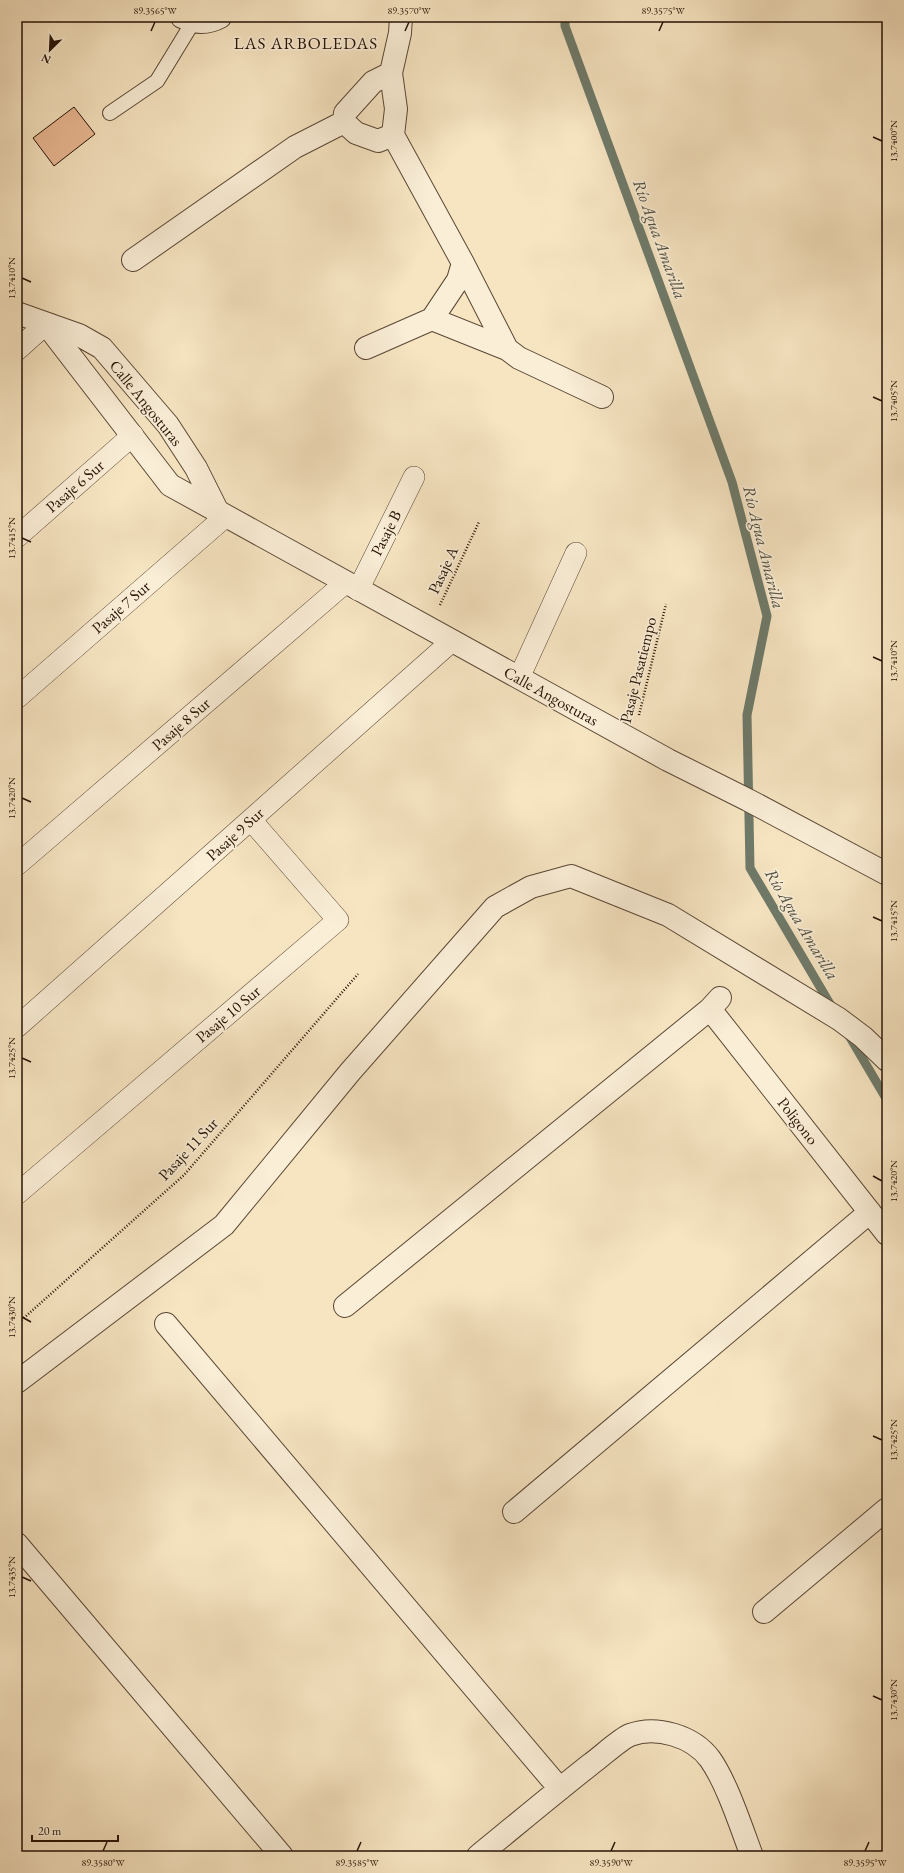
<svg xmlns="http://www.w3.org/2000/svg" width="904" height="1873" font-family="'EB Garamond',serif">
<rect width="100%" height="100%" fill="#f7e5c2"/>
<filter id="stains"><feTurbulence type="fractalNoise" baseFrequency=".005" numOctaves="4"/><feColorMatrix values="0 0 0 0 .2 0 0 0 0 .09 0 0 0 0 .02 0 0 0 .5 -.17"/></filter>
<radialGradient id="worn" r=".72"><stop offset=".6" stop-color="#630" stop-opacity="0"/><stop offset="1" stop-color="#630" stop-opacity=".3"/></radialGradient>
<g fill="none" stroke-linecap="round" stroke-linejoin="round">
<path stroke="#6e7a6a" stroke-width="9" d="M 565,17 L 565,26 L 732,482 L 767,616 L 747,715 L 750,868 L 833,1009
M 848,1034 L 887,1100"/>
</g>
<path fill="#ebb994" stroke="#251204" d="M 74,107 L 95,134 L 54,166 L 33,138 Z"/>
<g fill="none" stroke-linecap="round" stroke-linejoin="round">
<defs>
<path id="service" d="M 110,113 L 157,81 L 193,22"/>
<path id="pedestrian" d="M 17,350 L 46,324
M 17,537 L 133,435
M 358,590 L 414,477
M 519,678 L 576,553
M 17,698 L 226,516
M 17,865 L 345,583
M 17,1027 L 452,641
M 17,1194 L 338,920 L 251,820"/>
<path id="minor" d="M 182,17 C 196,24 207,24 220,17
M 401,17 L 400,33 L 391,73 L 396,109 L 393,135 L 463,263 L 507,349
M 344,122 L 345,113 L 373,82 L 391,73
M 344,122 L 356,133 L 378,141 L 393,135
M 133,260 L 295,147 L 344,122
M 17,313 L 79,335 L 102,348 L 168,425 L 196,468 L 218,512
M 432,319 L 507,349 L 519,358 L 602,397
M 46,324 L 170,485 L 668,760 L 748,800 L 887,874
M 366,348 L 432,319 L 458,280 L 463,263
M 710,1009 L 887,1234
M 345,1306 L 710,1009 L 720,998
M 166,1324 L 560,1789
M 17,1382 L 224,1225 L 350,1072 L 495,907 L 531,887 L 571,876 L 668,915 L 839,1019 L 863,1037 L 887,1060
M 514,1512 L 870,1212
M 17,1544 L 282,1856
M 764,1612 L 887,1509
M 478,1856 C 516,1825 553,1794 591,1764 C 601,1757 620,1739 630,1735 C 656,1725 693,1736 710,1759 C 727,1783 741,1827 752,1856"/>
</defs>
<use href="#service" stroke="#5a4734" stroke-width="16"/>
<use href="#pedestrian" stroke="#5a4734" stroke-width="22"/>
<use href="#minor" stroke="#5a4734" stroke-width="24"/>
<path stroke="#251204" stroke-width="2.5" stroke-dasharray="1 2" stroke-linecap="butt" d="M 440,605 L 479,522
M 639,715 L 666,604
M 17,1324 L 184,1175 L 358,974"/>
<use href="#service" stroke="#faeed7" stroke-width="14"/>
<use href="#pedestrian" stroke="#faeed7" stroke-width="21"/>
<use href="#minor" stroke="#faeed7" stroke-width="22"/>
</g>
<path fill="none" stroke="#251204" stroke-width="1.5" d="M 151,31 L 155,22M 405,31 L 409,22M 659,31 L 663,22M 873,137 L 882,141M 22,278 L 31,282M 873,397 L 882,401M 22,538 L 31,542M 873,657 L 882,661M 22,798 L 31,802M 873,917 L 882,921M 22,1058 L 31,1062M 873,1176 L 882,1181M 22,1317 L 31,1322M 873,1436 L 882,1440M 22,1577 L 31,1581M 873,1696 L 882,1700M 103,1851 L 107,1842M 357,1851 L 361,1842M 611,1851 L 615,1842M 865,1851 L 869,1842"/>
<g text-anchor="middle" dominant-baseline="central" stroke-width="3.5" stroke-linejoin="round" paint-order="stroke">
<g font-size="16" fill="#251204" stroke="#faeed7">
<text transform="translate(146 403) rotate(51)">Calle Angosturas</text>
<text transform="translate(75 486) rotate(-41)">Pasaje 6 Sur</text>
<text transform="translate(386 533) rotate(-63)">Pasaje B</text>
<text transform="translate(443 570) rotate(-65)">Pasaje A</text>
<text transform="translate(121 607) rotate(-41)">Pasaje 7 Sur</text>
<text transform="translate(638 670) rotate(-76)">Pasaje Pasatiempo</text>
<text transform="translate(551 696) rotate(29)">Calle Angosturas</text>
<text transform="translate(181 724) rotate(-41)">Pasaje 8 Sur</text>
<text transform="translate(235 834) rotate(-42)">Pasaje 9 Sur</text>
<text transform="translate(228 1014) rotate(-40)">Pasaje 10 Sur</text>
<text transform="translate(798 1121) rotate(52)">Poligono</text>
<text transform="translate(188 1149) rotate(-47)">Pasaje 11 Sur</text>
</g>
<g font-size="17" letter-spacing="1" fill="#251204" stroke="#faeed7">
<text x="306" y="43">LAS ARBOLEDAS</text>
</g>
<g font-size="17" font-style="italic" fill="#4f4f40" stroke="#faeed7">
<text transform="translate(660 239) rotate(70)">Río Agua Amarilla</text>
<text transform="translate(764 547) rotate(76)">Río Agua Amarilla</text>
<text transform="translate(802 924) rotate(59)">Río Agua Amarilla</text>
</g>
</g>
<rect width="904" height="1873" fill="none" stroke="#f7e5c2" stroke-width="44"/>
<g transform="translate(50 50) rotate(204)" stroke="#faeed7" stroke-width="3" paint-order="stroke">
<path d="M0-3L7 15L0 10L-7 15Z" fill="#251204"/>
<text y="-6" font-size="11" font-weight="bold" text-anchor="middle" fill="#251204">N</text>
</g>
<path d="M32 1835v6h86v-6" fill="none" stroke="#251204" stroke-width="2"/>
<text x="38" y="1835" font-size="12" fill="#251204" stroke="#faeed7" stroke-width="3" paint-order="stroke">20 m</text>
<rect x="22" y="22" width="860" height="1829" fill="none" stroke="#251204" stroke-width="1.5"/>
<g font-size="10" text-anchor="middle" fill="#251204">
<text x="155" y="14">89.3565°W</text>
<text x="409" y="14">89.3570°W</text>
<text x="663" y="14">89.3575°W</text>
<text transform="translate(893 141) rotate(-90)" y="4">13.7400°N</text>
<text transform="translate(11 278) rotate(-90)" y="4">13.7410°N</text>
<text transform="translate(893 401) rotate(-90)" y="4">13.7405°N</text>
<text transform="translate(11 538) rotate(-90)" y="4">13.7415°N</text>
<text transform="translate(893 661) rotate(-90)" y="4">13.7410°N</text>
<text transform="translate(11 798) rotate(-90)" y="4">13.7420°N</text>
<text transform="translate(893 921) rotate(-90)" y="4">13.7415°N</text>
<text transform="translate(11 1058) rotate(-90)" y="4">13.7425°N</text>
<text transform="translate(893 1181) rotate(-90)" y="4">13.7420°N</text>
<text transform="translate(11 1317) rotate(-90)" y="4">13.7430°N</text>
<text transform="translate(893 1440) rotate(-90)" y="4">13.7425°N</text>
<text transform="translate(11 1577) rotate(-90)" y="4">13.7435°N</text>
<text transform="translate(893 1700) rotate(-90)" y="4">13.7430°N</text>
<text x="103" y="1866">89.3580°W</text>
<text x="357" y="1866">89.3585°W</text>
<text x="611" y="1866">89.3590°W</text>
<text x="865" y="1866">89.3595°W</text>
</g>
<rect width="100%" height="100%" filter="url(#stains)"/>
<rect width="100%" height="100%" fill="url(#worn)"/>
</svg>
